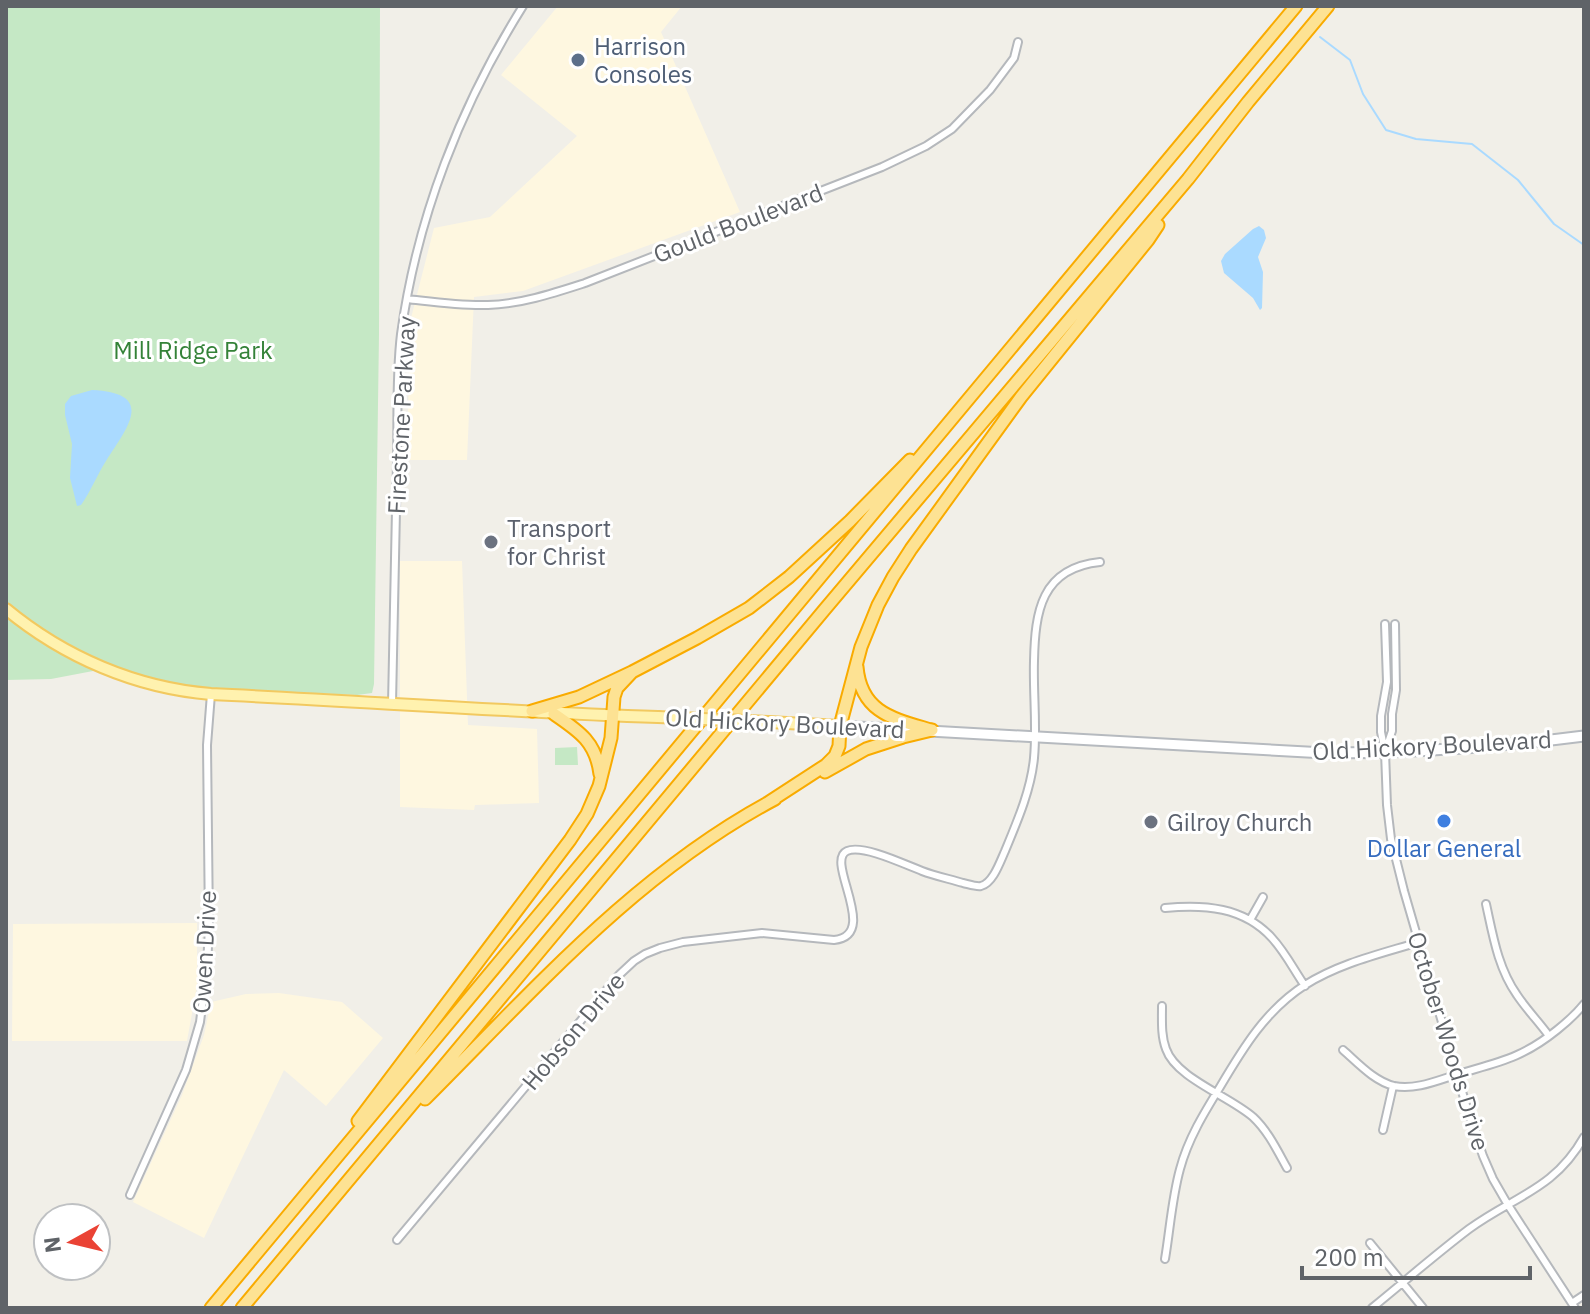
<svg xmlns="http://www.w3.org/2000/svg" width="1590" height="1314" font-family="'IBM Plex Sans',sans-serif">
<rect width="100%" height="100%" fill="#f1efe8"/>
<path fill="#fef7e0" d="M 558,6 L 682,6 L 661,32 L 740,212 L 523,291 L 474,297 L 467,460 L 407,460 L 410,322 L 434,228 L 490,217 L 577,136 L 501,75 Z
M 400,561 L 462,561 L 468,725 L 537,729 L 539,803 L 475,805 L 474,810 L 400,807 Z
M 197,923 L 197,986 L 187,1041 L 12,1041 L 13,924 Z
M 279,993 L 342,1002 L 383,1038 L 326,1106 L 284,1070 L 204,1238 L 133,1202 L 182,1095 L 204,1035 L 211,1002 L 246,994 Z"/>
<path fill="#c5e8c5" d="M 6,6 L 380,6 L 379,334 L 374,684 L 372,693 L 357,695 L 223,689 L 181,686 L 153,680 L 114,667 L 51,679 L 6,680 Z
M 577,747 L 578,765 L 555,765 L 555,748 Z"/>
<path fill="#aadaff" d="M 1259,226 L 1264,230 L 1266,238 L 1258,257 L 1263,272 L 1262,308 L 1260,310 L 1253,298 L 1224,273 L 1221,261 L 1225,254 L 1253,229 Z
M 92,390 C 157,393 127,428 106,461 C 97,475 91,491 81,505 L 77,506 L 70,478 L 72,444 L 65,415 L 65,404 L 71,396 Z"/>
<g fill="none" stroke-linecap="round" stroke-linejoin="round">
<path stroke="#aadaff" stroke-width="2" d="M 1320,37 L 1350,60 L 1363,94 L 1386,130 L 1416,139 L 1472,144 L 1518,180 L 1554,224 L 1584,245"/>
<defs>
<path id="street" d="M 407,299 C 434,302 461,306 488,305 C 521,304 554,293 585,283 L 882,167 L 926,146 L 952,129 L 990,90 L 1014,58 L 1018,42
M 1385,624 L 1387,682 L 1381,716 L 1381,732 L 1385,752 L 1387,805 L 1391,839 L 1404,891 L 1468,1112 L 1483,1156 L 1493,1179 L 1508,1205 L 1575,1308
M 392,704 C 394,623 396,542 397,461 C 398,419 396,375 401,334 C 417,217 461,105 523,6
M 1385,752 L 1392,731 L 1392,714 L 1396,690 L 1395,624
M 1486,904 C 1493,936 1498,968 1517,995 C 1527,1010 1539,1022 1549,1036
M 1165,908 C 1204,904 1244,907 1272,938 C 1285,952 1294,970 1305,986
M 1250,920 L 1263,897
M 1162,1006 C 1162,1021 1161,1036 1166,1049 C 1176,1078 1229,1096 1253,1117 C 1268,1131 1277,1150 1287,1168
M 1343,1050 C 1358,1063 1374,1081 1394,1086 C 1415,1090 1436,1081 1455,1075 C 1498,1062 1521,1059 1557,1030 C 1567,1022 1576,1014 1584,1004
M 1383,1130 L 1393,1086
M 130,1195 L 186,1070 L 200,1022 L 207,966 L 209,927 L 207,745 L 211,694
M 397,1240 L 619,975 L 634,961 L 645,954 L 660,948 L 683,942 L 762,933 L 834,940 C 881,935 824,861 847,851 C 863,844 906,865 922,871 C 935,876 950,879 963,883 C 968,884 976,887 981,886 C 993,883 1000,862 1005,851 C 1017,822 1031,790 1034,758 C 1037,726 1033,693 1034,661 C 1035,612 1041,568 1100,562
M 1370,1243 L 1423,1308
M 1165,1259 C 1170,1229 1172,1198 1180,1169 C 1188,1139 1204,1113 1220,1087 C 1243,1048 1266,1010 1305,985 C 1340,963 1380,954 1419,942
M 1572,1303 L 1584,1295
M 1372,1308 C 1404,1282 1436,1254 1469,1229 C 1514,1196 1554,1190 1584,1137"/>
<path id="secondary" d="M 840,726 L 1325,753 C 1411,753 1499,747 1584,736"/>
<path id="primary" d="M 6,609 C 64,657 136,688 211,694 C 360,701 509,712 658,717
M 769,722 L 840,726"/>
<path id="highway" d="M 857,667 C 861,713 894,719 931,730
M 532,711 L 579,697 L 632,672 L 697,638 L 749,608 L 789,577 L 850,521 L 910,460
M 554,714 C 579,731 596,742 600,774
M 825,772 L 866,749 L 903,737 L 932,730
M 769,802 L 826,765 L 835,756 L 839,746 L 840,726 L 861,647 L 878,605 L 893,577 L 911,549 L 1021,397 L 1148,240 L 1158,225
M 425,1099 C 534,990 637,872 775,799
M 358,1121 L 570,840 L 587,814 L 599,786 L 611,738 L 614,697 L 617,688 L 632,672
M 211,1308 L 1296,6
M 242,1308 L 825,609 L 1188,179 L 1248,102 L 1328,6"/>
</defs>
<use href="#street" stroke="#b5b8bc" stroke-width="10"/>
<use href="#secondary" stroke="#b6babf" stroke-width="13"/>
<use href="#primary" stroke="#f2c960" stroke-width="14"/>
<use href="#highway" stroke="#f9ab00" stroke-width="15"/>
<use href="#street" stroke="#fff" stroke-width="6"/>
<use href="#secondary" stroke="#fff" stroke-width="9"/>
<use href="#primary" stroke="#fff2af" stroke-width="10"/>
<use href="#highway" stroke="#fde293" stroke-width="11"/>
<defs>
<path id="primary-bridge" d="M 658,717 L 769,722"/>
</defs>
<use href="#primary-bridge" stroke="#f2c960" stroke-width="14" stroke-linecap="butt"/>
<use href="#primary-bridge" stroke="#fff2af" stroke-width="10"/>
</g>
<circle fill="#5c6f8a" stroke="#fff" stroke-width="3" cx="578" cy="60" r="8"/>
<g fill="#6b7280" stroke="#fff" stroke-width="3">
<circle cx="491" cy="542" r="8"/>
<circle cx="1151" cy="822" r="8"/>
</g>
<circle fill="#3f7fe0" stroke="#fff" stroke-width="3" cx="1444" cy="821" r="8"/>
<g text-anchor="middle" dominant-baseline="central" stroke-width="6" stroke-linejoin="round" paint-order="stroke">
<g font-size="24" fill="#4e5e75" stroke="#fff" text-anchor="start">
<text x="594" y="46">Harrison<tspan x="594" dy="28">Consoles</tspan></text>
</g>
<g font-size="24" fill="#5f6368" stroke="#fff">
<text transform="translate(738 223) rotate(-21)">Gould Boulevard</text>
<text transform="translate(401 415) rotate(-87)">Firestone Parkway</text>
<text transform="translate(785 723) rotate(3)">Old Hickory Boulevard</text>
<text transform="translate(1432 745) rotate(-3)">Old Hickory Boulevard</text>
<text transform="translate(204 952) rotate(-87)">Owen Drive</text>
<text transform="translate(573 1031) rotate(-50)">Hobson Drive</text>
<text transform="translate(1449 1041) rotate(73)">October Woods Drive</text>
</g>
<g font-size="24" fill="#348238" stroke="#fff">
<text x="193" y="350">Mill Ridge Park</text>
</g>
<g font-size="24" fill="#5b616d" stroke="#fff" text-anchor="start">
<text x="507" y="528">Transport<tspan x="507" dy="28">for Christ</tspan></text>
<text x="1167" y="822">Gilroy Church</text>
</g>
<g font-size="24" fill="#366cbe" stroke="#fff">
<text x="1444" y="848">Dollar General</text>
</g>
</g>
<rect width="1590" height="1314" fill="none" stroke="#5f6368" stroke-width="16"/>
<g transform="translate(72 1242) rotate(262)"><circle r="38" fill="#ffffff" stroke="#bfc1c3" stroke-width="2"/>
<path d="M0-6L14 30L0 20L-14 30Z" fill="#ea4335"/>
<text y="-12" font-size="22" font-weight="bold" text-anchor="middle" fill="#5f6368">N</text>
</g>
<path d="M1302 1266v12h228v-12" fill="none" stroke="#5f6368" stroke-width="4"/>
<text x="1314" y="1266" font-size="24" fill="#5f6368" stroke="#ffffff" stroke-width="6" paint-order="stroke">200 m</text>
</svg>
